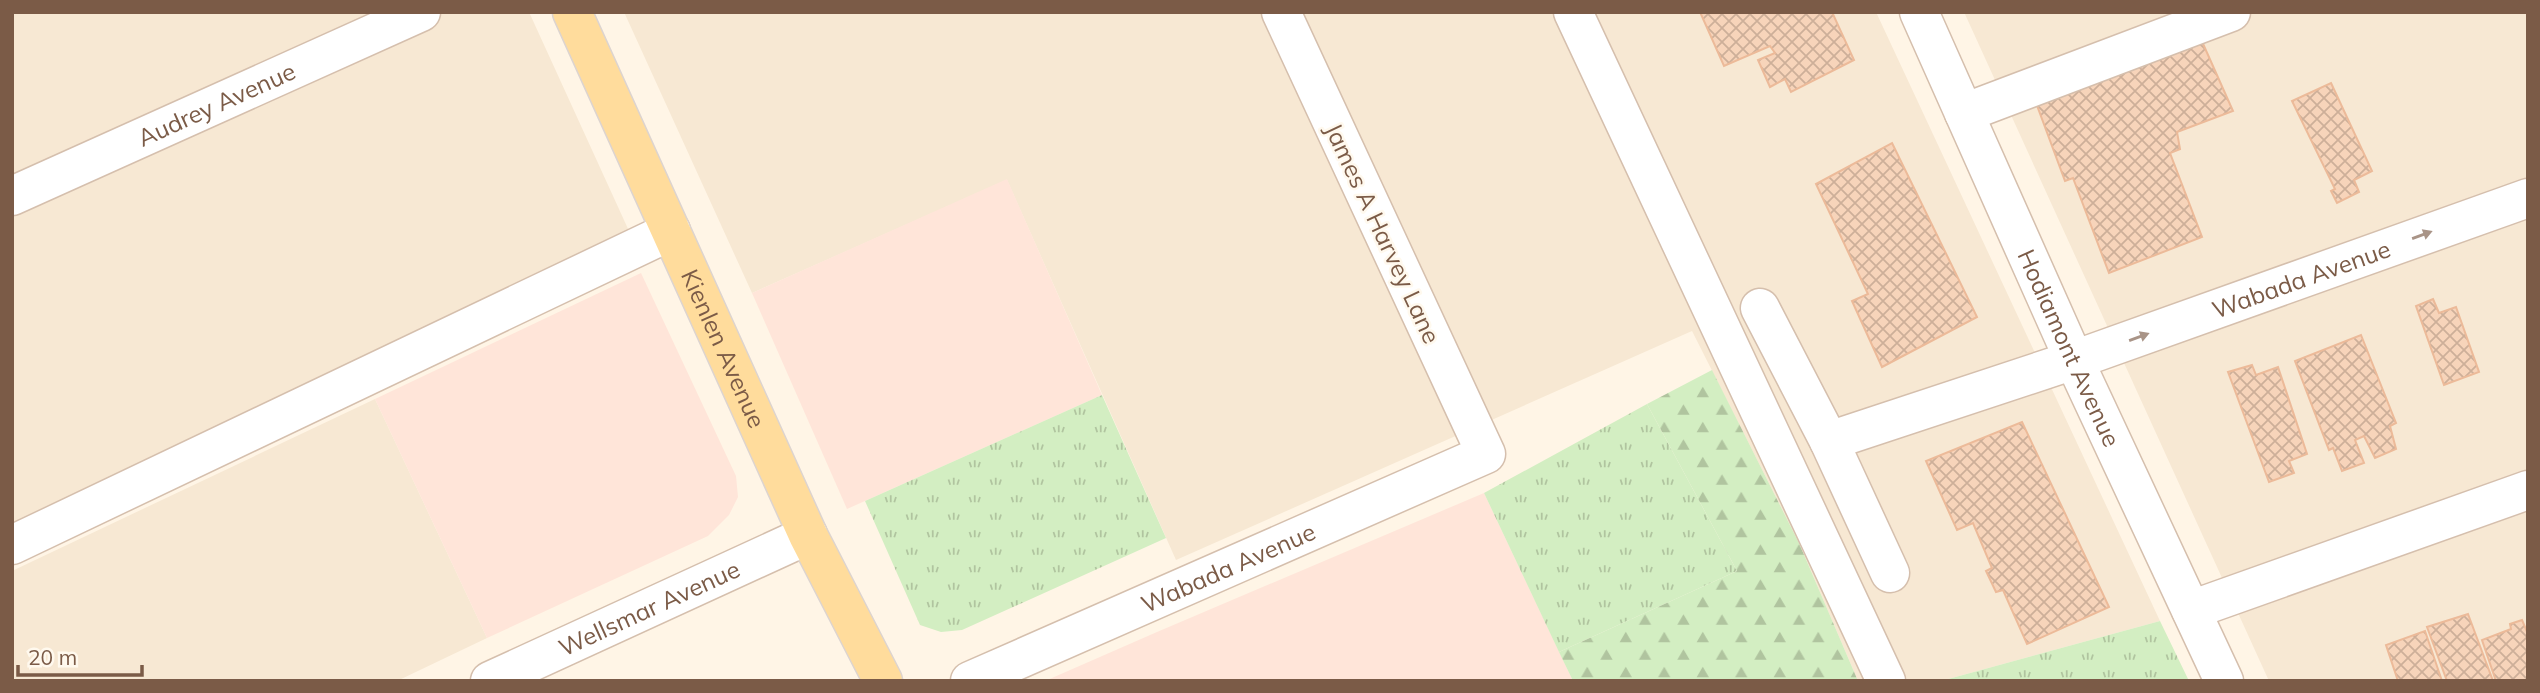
<svg xmlns="http://www.w3.org/2000/svg" width="2540" height="693" font-family="Mulish,sans-serif">
<defs>
<pattern id="grass-tufts" width="24" height="20" patternUnits="userSpaceOnUse" patternTransform="scale(1.75)"><rect width="24" height="20" fill="#d3eec2"/><path d="M3 7l-1-3M5 7V3M7 7l1-3M15 17l-1-3M17 17v-4M19 17l1-3" fill="none" stroke="#b0c49f"/></pattern>
<pattern id="forest-firs" width="22" height="20" patternUnits="userSpaceOnUse" patternTransform="scale(1.75)"><rect width="22" height="20" fill="#d3eec2"/><path d="M5 1l3.5 6h-7zM16 11l3.5 6h-7z" fill="#b0c49f"/></pattern>
<pattern id="building-cross-hatch" width="8" height="8" patternUnits="userSpaceOnUse" patternTransform="scale(1.75)"><rect width="8" height="8" fill="#f7d4ba"/><path d="M0 0l8 8M0 8l8-8" fill="none" stroke="#cdaf99"/></pattern>
</defs>
<rect width="100%" height="100%" fill="#fff5e6"/>
<path fill="#f7e8d3" d="M 12,12 L 529,12 L 629,231 L 12,524 Z
M 624,12 L 1876,12 L 2160,621 L 1941,681 L 1858,681 L 1799,543 L 1692,331 L 1176,560 L 1007,180 L 752,293 Z
M 1964,12 L 2528,12 L 2528,681 L 2269,681 Z
M 375,399 L 487,638 L 397,681 L 12,681 L 12,571 Z"/>
<path fill="#ffe5d9" d="M 1007,179 L 1102,395 L 847,509 L 752,293 Z
M 641,273 L 736,476 L 738,497 L 729,515 L 708,536 L 487,638 L 375,399 Z
M 1484,493 L 1573,681 L 1045,681 L 1157,632 Z"/>
<path fill="url(#grass-tufts)" d="M 1102,395 L 1166,538 L 962,630 L 941,632 L 920,625 L 865,501 Z
M 1647,404 L 1737,571 L 1559,652 L 1484,493 Z
M 2160,621 L 2189,681 L 1941,681 Z"/>
<path fill="url(#forest-firs)" d="M 1712,370 L 1799,543 L 1858,681 L 1573,681 L 1559,652 L 1737,571 L 1647,404 Z"/>
<path fill="url(#building-cross-hatch)" stroke="#ecba99" stroke-width="2" d="M 1700,12 L 1832,12 L 1854,60 L 1791,92 L 1785,79 L 1770,87 L 1758,60 L 1775,53 L 1770,46 L 1724,66 Z
M 2200,37 L 2233,111 L 2177,132 L 2180,149 L 2170,153 L 2202,237 L 2109,273 L 2073,178 L 2065,181 L 2035,100 Z
M 2331,83 L 2372,171 L 2354,180 L 2359,192 L 2337,203 L 2331,191 L 2335,189 L 2292,101 Z
M 1892,143 L 1977,317 L 1882,367 L 1852,301 L 1868,294 L 1816,184 Z
M 2433,299 L 2439,313 L 2456,307 L 2479,372 L 2444,385 L 2416,306 Z
M 2361,335 L 2396,423 L 2390,426 L 2396,449 L 2375,458 L 2364,436 L 2355,440 L 2364,463 L 2342,471 L 2333,448 L 2329,450 L 2295,361 Z
M 2252,365 L 2256,375 L 2278,367 L 2307,454 L 2289,461 L 2294,473 L 2269,482 L 2228,372 Z
M 2022,422 L 2109,607 L 2027,644 L 2003,590 L 1996,592 L 1986,571 L 1992,568 L 1973,523 L 1957,530 L 1926,461 Z
M 2468,614 L 2493,681 L 2447,681 L 2427,627 Z
M 2522,620 L 2528,634 L 2528,681 L 2496,681 L 2482,640 L 2511,629 L 2510,624 Z
M 2425,631 L 2442,681 L 2398,681 L 2386,645 Z"/>
<g fill="none" stroke-linecap="round" stroke-linejoin="round">
<defs>
<g id="minor">
<path d="M 1573,12 L 1886,681"/>
<path id="s1" d="M 1919,12 L 2074,360 L 2224,681"/>
<path d="M 1964,113 L 2231,12"/>
<path id="s2" d="M 12,196 L 421,12"/>
<path id="s3" d="M 1760,308 L 1829,441 L 2074,360 L 2528,198"/>
<path d="M 1829,441 L 1890,573"/>
<path d="M 12,545 L 671,231"/>
<path d="M 2191,610 L 2528,490"/>
<path id="s4" d="M 490,681 L 808,535"/>
<path id="s5" d="M 970,681 L 1486,454 L 1281,12"/>
</g>
<g id="major">
<path id="s6" d="M 572,12 L 808,535 L 883,681"/>
</g>
</defs>
<use href="#minor" stroke="#d5bfad" stroke-width="41"/>
<use href="#major" stroke="#ddd4cf" stroke-width="41"/>
<use href="#minor" stroke="#fff" stroke-width="38"/>
<use href="#major" stroke="#ffdc9c" stroke-width="38"/>
</g>
<defs><path id="oneway-solid" d="M-6-.8H1V-3.2L6.5 0L1 3.2V.8H-6Z" transform="scale(1.75)"/></defs>
<g fill="#a99487">
<use href="#oneway-solid" transform="translate(2422 235) rotate(-20)"/>
<use href="#oneway-solid" transform="translate(2139 337) rotate(-20)"/>
</g>
<g text-anchor="middle" dominant-baseline="central" stroke-width="5" stroke-linejoin="round" paint-order="stroke">
<g font-size="24" fill="#7b5b47" stroke="#fff9ee">
<text stroke="none"><textPath href="#s2" startOffset="224">Audrey Avenue</textPath></text>
<text transform="translate(1383 233) rotate(65)">James A Harvey Lane</text>
<text stroke="none"><textPath href="#s3" startOffset="649">Wabada Avenue</textPath></text>
<text stroke="none"><textPath href="#s1" startOffset="368">Hodiamont Avenue</textPath></text>
<text stroke="none"><textPath href="#s6" startOffset="369">Kienlen Avenue</textPath></text>
<text stroke="none"><textPath href="#s5" startOffset="282">Wabada Avenue</textPath></text>
<text stroke="none"><textPath href="#s4" startOffset="175">Wellsmar Avenue</textPath></text>
</g>
</g>
<rect width="2540" height="693" fill="none" stroke="#7b5b47" stroke-width="28"/>
<path d="M18 665v10h124v-10" fill="none" stroke="#7b5b47" stroke-width="3.5"/>
<text x="28" y="665" font-size="21" fill="#7b5b47" stroke="#fff9ee" stroke-width="5" paint-order="stroke">20 m</text>
</svg>
